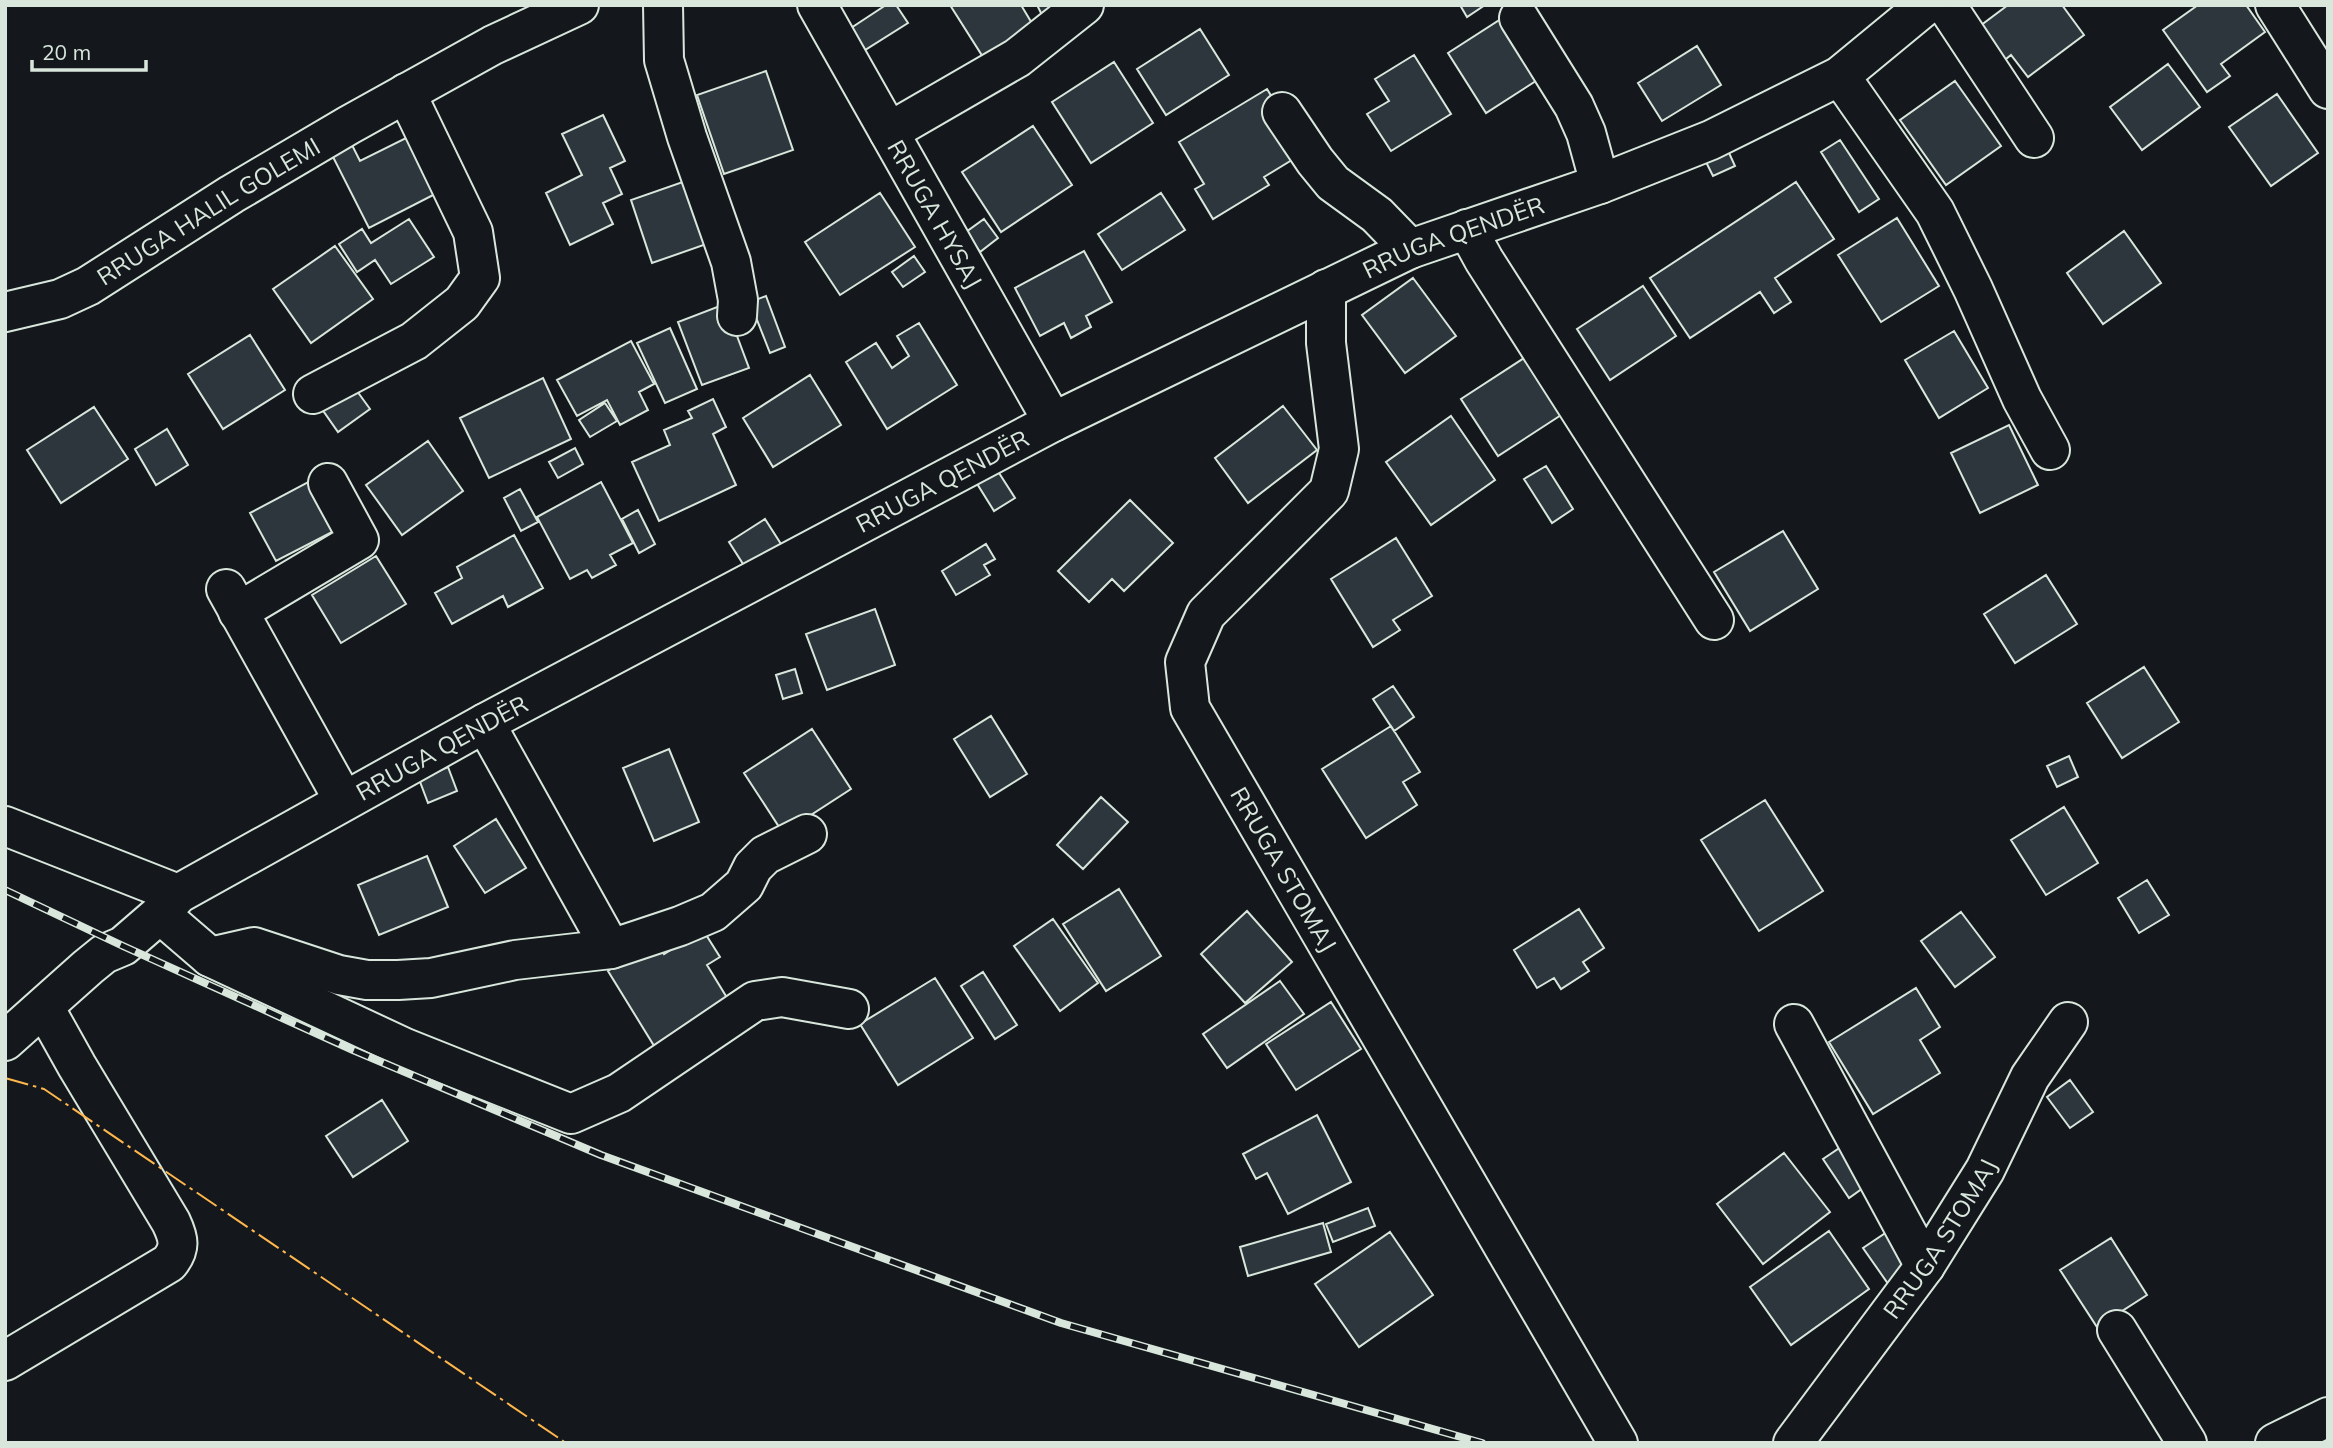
<svg xmlns="http://www.w3.org/2000/svg" width="2333" height="1448" font-family="Mulish,sans-serif">
<rect width="100%" height="100%" fill="#14181c"/>
<path fill="#2c363c" stroke="#d8e6dc" stroke-width="2" d="M 886,5 L 896,5 L 908,23 L 865,50 L 851,28 Z
M 950,5 L 1021,5 L 1033,25 L 983,57 Z
M 1037,5 L 1071,5 L 1046,23 Z
M 1460,5 L 1485,5 L 1467,17 Z
M 2008,5 L 2062,5 L 2084,35 L 2028,77 L 2011,55 L 2001,63 L 1976,29 Z
M 2198,5 L 2246,5 L 2265,32 L 2221,64 L 2230,76 L 2207,92 L 2163,30 Z
M 1515,10 L 1553,70 L 1486,113 L 1448,53 Z
M 1200,29 L 1229,75 L 1166,115 L 1137,69 Z
M 1697,46 L 1721,85 L 1662,121 L 1638,83 Z
M 1414,55 L 1451,114 L 1391,151 L 1367,114 L 1389,101 L 1375,79 Z
M 1114,62 L 1153,123 L 1091,163 L 1052,102 Z
M 2168,64 L 2200,107 L 2142,150 L 2110,107 Z
M 766,71 L 793,150 L 724,174 L 697,95 Z
M 1955,81 L 2001,146 L 1946,185 L 1900,120 Z
M 1267,89 L 1305,152 L 1264,177 L 1269,185 L 1213,219 L 1195,189 L 1204,184 L 1179,142 Z
M 2277,94 L 2318,153 L 2271,186 L 2229,127 Z
M 603,115 L 625,161 L 610,168 L 622,194 L 603,203 L 613,224 L 570,245 L 546,193 L 582,175 L 562,134 Z
M 1033,126 L 1072,185 L 1001,232 L 962,172 Z
M 412,135 L 441,191 L 369,228 L 330,151 L 350,141 L 360,161 Z
M 1840,140 L 1879,199 L 1859,212 L 1821,152 Z
M 1724,142 L 1735,166 L 1713,176 L 1701,152 Z
M 697,177 L 718,240 L 652,263 L 631,200 Z
M 1796,182 L 1834,239 L 1775,278 L 1791,302 L 1774,313 L 1760,292 L 1690,338 L 1650,278 Z
M 880,193 L 915,247 L 840,295 L 805,242 Z
M 1161,193 L 1185,230 L 1122,270 L 1098,234 Z
M 1897,218 L 1939,286 L 1881,322 L 1838,255 Z
M 409,219 L 434,257 L 391,284 L 375,260 L 357,272 L 339,244 L 362,229 L 371,243 Z
M 984,219 L 998,238 L 980,252 L 966,232 Z
M 2124,231 L 2161,283 L 2103,324 L 2067,273 Z
M 335,246 L 373,299 L 311,343 L 273,289 Z
M 1084,251 L 1112,302 L 1086,316 L 1091,327 L 1071,338 L 1064,323 L 1040,336 L 1015,288 Z
M 914,256 L 925,272 L 903,287 L 892,272 Z
M 1413,278 L 1456,336 L 1405,373 L 1362,315 Z
M 1643,286 L 1676,336 L 1610,380 L 1577,329 Z
M 766,296 L 785,347 L 770,353 L 750,302 Z
M 725,304 L 749,368 L 702,385 L 678,322 Z
M 919,323 L 957,385 L 887,429 L 846,362 L 876,343 L 892,368 L 909,356 L 897,336 Z
M 670,328 L 697,389 L 665,403 L 637,343 Z
M 1954,331 L 1988,388 L 1939,418 L 1905,360 Z
M 250,335 L 285,390 L 223,429 L 188,374 Z
M 631,341 L 654,384 L 639,392 L 648,410 L 620,425 L 607,400 L 577,416 L 557,380 Z
M 1538,349 L 1575,406 L 1498,456 L 1461,399 Z
M 810,375 L 841,425 L 773,467 L 743,418 Z
M 543,378 L 571,439 L 489,478 L 460,418 Z
M 349,380 L 370,409 L 338,432 L 317,402 Z
M 713,399 L 726,427 L 713,434 L 736,485 L 659,521 L 632,462 L 670,445 L 664,430 L 692,418 L 688,411 Z
M 605,403 L 617,421 L 590,437 L 579,420 Z
M 1283,406 L 1317,450 L 1248,503 L 1215,458 Z
M 94,407 L 128,459 L 61,503 L 27,450 Z
M 1451,416 L 1495,480 L 1431,525 L 1386,462 Z
M 2009,425 L 2038,485 L 1980,513 L 1951,453 Z
M 167,429 L 188,465 L 156,485 L 135,449 Z
M 428,441 L 463,491 L 402,535 L 366,485 Z
M 575,448 L 583,464 L 558,478 L 549,462 Z
M 992,462 L 1015,498 L 994,511 L 971,474 Z
M 1546,466 L 1573,509 L 1552,523 L 1524,479 Z
M 312,480 L 338,529 L 276,561 L 250,513 Z
M 601,482 L 633,543 L 610,555 L 616,565 L 592,578 L 587,570 L 570,579 L 537,517 Z
M 520,489 L 538,522 L 521,531 L 504,498 Z
M 1130,500 L 1173,543 L 1124,591 L 1112,579 L 1089,602 L 1058,571 Z
M 638,510 L 655,544 L 639,553 L 622,519 Z
M 765,519 L 781,544 L 745,567 L 729,542 Z
M 1783,531 L 1818,589 L 1750,631 L 1714,572 Z
M 514,535 L 543,588 L 508,607 L 503,596 L 452,624 L 435,593 L 462,578 L 457,567 Z
M 1396,538 L 1432,596 L 1393,620 L 1400,630 L 1373,647 L 1331,579 Z
M 986,544 L 995,559 L 984,565 L 990,575 L 956,595 L 942,571 Z
M 376,556 L 406,604 L 341,643 L 312,595 Z
M 2046,575 L 2077,624 L 2015,663 L 1984,614 Z
M 875,609 L 895,665 L 827,690 L 806,634 Z
M 2144,667 L 2179,722 L 2122,758 L 2087,703 Z
M 795,669 L 802,693 L 783,699 L 776,675 Z
M 1393,686 L 1414,717 L 1394,731 L 1373,699 Z
M 991,716 L 1027,774 L 990,797 L 954,739 Z
M 1391,726 L 1420,772 L 1403,782 L 1417,805 L 1366,838 L 1322,769 Z
M 812,729 L 851,789 L 783,833 L 744,773 Z
M 669,749 L 699,822 L 654,841 L 623,768 Z
M 2069,756 L 2078,777 L 2057,787 L 2047,766 Z
M 448,767 L 457,791 L 428,803 L 419,779 Z
M 1101,797 L 1128,822 L 1083,869 L 1057,845 Z
M 1765,800 L 1823,891 L 1759,931 L 1701,840 Z
M 2064,807 L 2098,863 L 2046,895 L 2011,840 Z
M 496,819 L 526,868 L 485,893 L 454,846 Z
M 427,856 L 448,907 L 379,935 L 358,885 Z
M 2147,880 L 2169,915 L 2139,933 L 2118,898 Z
M 1119,889 L 1161,956 L 1106,991 L 1063,924 Z
M 1579,909 L 1604,948 L 1583,962 L 1589,971 L 1561,989 L 1554,978 L 1537,988 L 1514,950 Z
M 1247,911 L 1292,962 L 1245,1003 L 1201,954 Z
M 1961,912 L 1995,957 L 1955,987 L 1921,941 Z
M 1053,919 L 1098,983 L 1060,1011 L 1014,946 Z
M 703,930 L 720,957 L 707,965 L 729,1001 L 656,1049 L 608,971 L 656,941 L 664,954 Z
M 983,972 L 1017,1025 L 995,1039 L 961,986 Z
M 935,978 L 973,1038 L 898,1085 L 860,1024 Z
M 1280,981 L 1304,1014 L 1227,1068 L 1203,1034 Z
M 1916,988 L 1940,1027 L 1920,1040 L 1940,1073 L 1873,1114 L 1829,1042 Z
M 1331,1002 L 1361,1049 L 1296,1090 L 1266,1044 Z
M 2070,1080 L 2093,1112 L 2070,1128 L 2047,1097 Z
M 382,1100 L 408,1141 L 353,1177 L 326,1136 Z
M 1317,1115 L 1351,1182 L 1288,1214 L 1267,1173 L 1256,1179 L 1243,1154 Z
M 1844,1145 L 1870,1183 L 1849,1198 L 1823,1159 Z
M 1784,1153 L 1830,1212 L 1763,1264 L 1717,1204 Z
M 1368,1208 L 1375,1226 L 1333,1242 L 1326,1224 Z
M 1323,1223 L 1331,1252 L 1248,1276 L 1240,1247 Z
M 1893,1228 L 1920,1267 L 1891,1288 L 1863,1248 Z
M 1829,1231 L 1869,1289 L 1791,1345 L 1750,1287 Z
M 1390,1232 L 1433,1295 L 1359,1347 L 1315,1284 Z
M 2111,1238 L 2147,1295 L 2097,1327 L 2060,1270 Z"/>
<g fill="none" stroke-linecap="round" stroke-linejoin="round">
<defs>
<g id="minor">
<path d="M 663,5 L 664,60 L 687,137 L 731,262 L 738,300 L 737,316"/>
<path id="s1" d="M 817,5 L 1053,422"/>
<path d="M 1946,5 L 2034,138"/>
<path d="M 2275,5 L 2328,89"/>
<path d="M 1519,18 L 1574,106 L 1586,133 L 1600,184"/>
<path d="M 1840,76 L 1935,212 L 1973,289 L 2022,399 L 2050,450"/>
<path d="M 1282,112 L 1315,161 L 1333,183 L 1377,215 L 1410,249"/>
<path d="M 889,132 L 1017,58 L 1084,5"/>
<path d="M 1467,229 L 1484,260 L 1714,620"/>
<path id="s2" d="M 1326,289 L 1326,343 L 1339,449 L 1329,491 L 1206,614 L 1185,662 L 1190,708 L 1618,1443"/>
<path id="s3" d="M 5,312 L 60,299 L 88,286 L 232,194 L 349,125 L 493,45 L 579,5"/>
<path d="M 313,394 L 414,341 L 462,303 L 480,278 L 473,232 L 406,93"/>
<path d="M 226,589 L 344,801"/>
<path d="M 238,612 L 359,540 L 328,483"/>
<path d="M 485,723 L 611,949 L 680,926 L 713,912 L 744,885 L 753,867 L 765,855 L 807,834"/>
<path d="M 5,826 L 178,894"/>
<path d="M 160,914 L 210,957 L 405,1048 L 571,1114 L 619,1093 L 755,1001 L 782,997 L 849,1009"/>
<path d="M 210,957 L 254,947 L 339,975 L 367,980 L 398,980 L 431,978 L 515,960 L 611,949"/>
<path d="M 1794,1024 L 1925,1266"/>
<path id="s4" d="M 5,1041 L 88,967 L 104,954 L 123,946 L 160,914 L 178,894 L 485,723 L 1053,422 L 1410,249 L 1600,184 L 1711,140 L 1840,76 L 1926,5"/>
<path d="M 2117,1330 L 2187,1443"/>
<path d="M 5,1361 L 169,1263 C 181,1248 179,1239 171,1222 L 77,1066 L 44,1007"/>
<path id="s5" d="M 1793,1443 L 1925,1266 L 1985,1170 L 2030,1077 L 2068,1022"/>
<path d="M 2275,1443 L 2328,1417"/>
</g>
</defs>
<use href="#minor" stroke="#d8e6dc" stroke-width="42"/>
<use href="#minor" stroke="#14181c" stroke-width="38"/>
<defs>
<path id="rail" d="M 5,890 L 123,946 L 353,1050 L 601,1155 L 1061,1323 L 1482,1443"/>
</defs>
<use href="#rail" stroke="#d8e6dc" stroke-width="8"/>
<use href="#rail" stroke="#14181c" stroke-width="5" stroke-dasharray="16" stroke-linecap="butt"/>
<path stroke="#ffb74d" stroke-width="2" stroke-dasharray="24 5 3.5 5" stroke-linecap="butt" d="M 5,1078 L 44,1089 L 566,1443"/>
</g>
<g text-anchor="middle" dominant-baseline="central" stroke-width="5" stroke-linejoin="round" paint-order="stroke">
<g font-size="24" fill="#d8e6dc" stroke="#14181c">
<text stroke="none"><textPath href="#s3" startOffset="229">RRUGA HALIL GOLEMI</textPath></text>
<text stroke="none"><textPath href="#s1" startOffset="240">RRUGA HYSAJ</textPath></text>
<text stroke="none"><textPath href="#s4" startOffset="1664">RRUGA QENDËR</textPath></text>
<text stroke="none"><textPath href="#s4" startOffset="1097">RRUGA QENDËR</textPath></text>
<text stroke="none"><textPath href="#s4" startOffset="530">RRUGA QENDËR</textPath></text>
<text stroke="none"><textPath href="#s2" startOffset="663">RRUGA STOMAJ</textPath></text>
<text stroke="none"><textPath href="#s5" startOffset="252">RRUGA STOMAJ</textPath></text>
</g>
</g>
<rect width="2333" height="1448" fill="none" stroke="#d8e6dc" stroke-width="14"/>
<path d="M32 60v10h114v-10" fill="none" stroke="#d8e6dc" stroke-width="3.5"/>
<text x="42" y="60" font-size="21" fill="#d8e6dc" stroke="#14181c" stroke-width="5" paint-order="stroke">20 m</text>
</svg>
